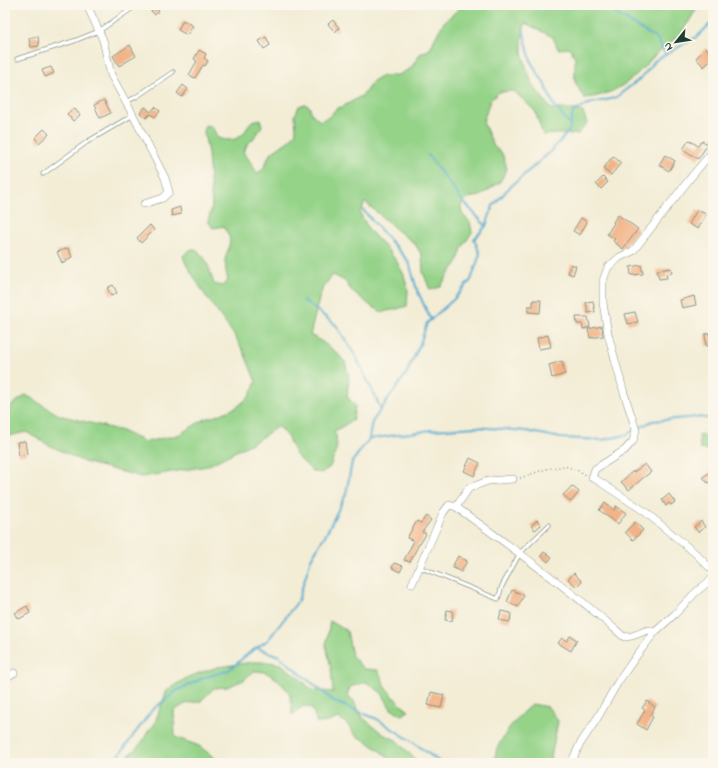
<svg xmlns="http://www.w3.org/2000/svg" width="718" height="768" font-family="'Indie Flower',sans-serif">
<rect width="100%" height="100%" fill="#fbf7ec"/>
<filter id="ink" filterUnits="userSpaceOnUse"><feTurbulence type="fractalNoise" baseFrequency=".025" numOctaves="2"/><feDisplacementMap in="SourceGraphic" scale="8" xChannelSelector="R" yChannelSelector="G"/><feConvolveMatrix kernelMatrix="1 2 1 2 8 2 1 2 1" color-interpolation-filters="sRGB"/></filter>
<filter id="wash" filterUnits="userSpaceOnUse"><feTurbulence type="fractalNoise" baseFrequency=".012" numOctaves="4" result="noise"/><feDisplacementMap in="SourceGraphic" scale="16" xChannelSelector="R" yChannelSelector="G"/><feGaussianBlur stdDeviation="0.9" result="paint"/><feColorMatrix in="noise" values="0 0 0 0 0 0 0 0 0 0 0 0 0 0 0 0 0 1.4 0 .05"/><feComposite in="paint" operator="in"/></filter>
<g filter="url(#wash)">
<rect width="100%" height="100%" fill="#f3edd6"/>
<path fill="#95d389" stroke="#5a885e" d="M 472,5 L 700,5 L 698,6 C 692,16 687,26 679,35 C 671,43 661,49 653,57 C 650,60 648,63 645,66 C 627,85 610,96 584,98 L 575,82 L 575,57 L 570,48 L 558,49 L 553,37 L 525,23 L 522,39 L 522,52 L 527,70 L 532,84 L 551,109 L 569,109 L 583,112 L 587,123 L 578,134 L 555,134 L 543,135 L 535,111 L 514,91 L 499,92 L 490,101 L 483,122 L 494,147 L 502,153 L 507,169 L 500,182 L 480,196 L 467,198 L 461,206 L 462,214 L 470,222 L 472,232 L 462,248 L 458,261 L 440,287 L 430,290 L 423,272 L 422,255 L 414,243 L 397,230 L 365,202 L 360,213 L 369,230 L 388,250 L 397,262 L 404,275 L 408,291 L 407,306 L 397,309 L 382,312 L 371,306 L 350,289 L 345,281 L 333,275 L 323,287 L 319,299 L 310,335 L 321,341 L 336,352 L 345,362 L 349,377 L 347,396 L 355,406 L 353,420 L 333,432 L 336,435 L 337,447 L 330,467 L 321,473 L 312,471 L 295,454 L 288,438 L 278,426 L 258,440 L 207,466 L 142,477 L 84,462 L 47,444 L 26,432 L 5,437 L 5,410 L 26,395 L 59,415 L 122,431 L 145,442 L 178,435 L 205,419 L 219,415 L 237,407 L 249,397 L 256,382 L 244,352 L 234,335 L 205,295 L 186,264 L 183,256 L 191,249 C 207,252 209,270 214,284 L 222,286 L 228,281 L 226,271 L 225,259 L 229,247 L 230,239 L 224,226 L 213,228 L 208,221 L 212,207 L 208,153 L 204,133 L 205,125 L 212,127 L 218,138 C 226,141 236,141 243,134 C 247,130 248,123 253,121 C 255,120 258,120 260,119 L 262,126 L 253,139 L 247,145 L 243,152 C 250,159 251,166 258,173 L 263,169 L 270,154 L 291,139 L 296,132 L 295,115 L 299,106 L 305,104 L 310,107 L 311,113 L 320,121 L 329,117 L 336,109 L 344,106 L 363,95 L 373,81 L 383,76 L 398,75 L 411,68 L 420,54 L 430,49 L 436,36 L 444,22 L 460,8 Z
M 699,435 L 713,436 L 713,450 L 700,449 Z
M 330,621 L 347,631 L 352,656 L 364,669 L 378,670 L 386,688 L 399,703 L 409,711 L 402,715 L 391,709 L 382,693 L 366,682 L 350,687 L 347,696 L 353,700 L 363,718 L 383,734 L 396,740 L 419,763 L 396,763 L 368,742 L 355,735 L 347,724 L 339,718 L 328,722 L 317,723 L 312,708 L 303,706 L 292,715 L 292,706 L 289,692 L 277,679 L 265,672 L 253,671 L 244,680 L 227,687 L 214,688 L 201,701 L 185,704 L 174,711 L 175,737 L 199,746 L 220,762 L 219,763 L 124,763 L 130,754 L 142,742 L 149,730 L 154,725 L 167,690 L 190,676 L 218,667 L 253,662 L 269,662 L 281,664 L 303,681 L 311,690 L 333,692 L 331,668 L 326,645 Z
M 532,704 L 548,707 L 558,721 L 550,763 L 494,763 L 497,748 L 509,728 L 523,712 Z"/>
<g fill="none" stroke-linecap="round" stroke-linejoin="round">
<path stroke="#51a8ce" stroke-width="2" d="M 608,5 L 613,12 L 657,39 L 666,55
M 523,29 L 531,62 L 544,83 L 554,105 L 570,125
M 428,155 L 461,199 L 485,225
M 363,210 L 409,262 L 417,290 L 431,320
M 303,300 L 336,325 L 355,355 L 381,409
M 637,429 L 652,421 L 698,417 L 713,419
M 369,439 L 431,430 L 476,427 L 526,431 L 561,438 L 602,440 L 626,435 L 633,431
M 257,648 L 279,656 L 335,702 L 377,719 L 413,742 L 441,763
M 115,763 L 117,758 L 152,710 L 178,690 L 203,678 L 229,670 L 249,653 L 268,640 L 298,601 L 311,559 L 327,532 L 346,494 L 352,462 L 369,439 L 372,422 L 406,374 L 420,344 L 427,323 L 454,299 L 471,280 L 480,254 L 474,239 L 486,226 L 493,206 L 508,189 L 549,153 L 569,131 L 573,112 L 588,104 L 615,98 L 641,78 L 656,60 L 698,36 L 713,21"/>
</g>
<g id="blocks">
<path fill="#f2b487" d="M 145,5 L 153,5 L 159,11 L 155,15 Z
M 183,20 L 193,26 L 187,35 L 178,30 Z
M 333,20 L 339,28 L 335,32 L 328,24 Z
M 38,36 L 39,46 L 31,47 L 29,38 Z
M 266,37 L 270,45 L 264,49 L 259,41 Z
M 130,45 L 136,56 L 119,66 L 113,56 Z
M 706,48 L 713,56 L 713,58 L 704,67 L 696,58 Z
M 199,50 L 206,54 L 204,58 L 208,61 L 205,66 L 203,65 L 195,78 L 189,75 L 197,61 L 194,59 Z
M 51,67 L 54,73 L 45,77 L 42,70 Z
M 183,85 L 188,89 L 182,97 L 177,93 Z
M 104,100 L 111,113 L 100,118 L 94,105 Z
M 145,107 L 151,112 L 155,107 L 160,111 L 155,117 L 150,114 L 146,118 L 140,113 Z
M 74,108 L 80,115 L 73,121 L 67,114 Z
M 44,129 L 49,134 L 39,143 L 35,138 Z
M 689,140 L 698,146 L 702,141 L 708,144 L 698,159 L 683,149 Z
M 665,155 L 675,161 L 669,171 L 659,165 Z
M 613,156 L 621,163 L 611,175 L 603,169 Z
M 603,177 L 608,182 L 601,189 L 596,184 Z
M 180,207 L 181,214 L 172,216 L 171,210 Z
M 697,210 L 706,214 L 698,229 L 689,224 Z
M 618,215 L 638,229 L 623,249 L 613,241 L 615,239 L 607,234 L 614,223 L 613,222 Z
M 581,218 L 587,222 L 580,235 L 573,231 Z
M 150,225 L 154,230 L 141,243 L 137,238 Z
M 68,248 L 72,257 L 62,263 L 57,252 Z
M 571,264 L 576,266 L 573,275 L 568,273 Z
M 641,265 L 643,274 L 631,275 L 630,267 Z
M 671,268 L 672,273 L 666,274 L 667,278 L 659,279 L 657,270 Z
M 113,285 L 117,293 L 111,296 L 107,288 Z
M 694,296 L 696,305 L 682,308 L 680,300 Z
M 533,300 L 541,300 L 540,313 L 528,312 L 528,306 L 533,306 Z
M 593,301 L 595,312 L 588,313 L 586,302 Z
M 635,312 L 638,322 L 628,324 L 625,314 Z
M 576,317 L 588,317 L 590,327 L 583,329 L 582,324 L 577,324 Z
M 602,326 L 603,336 L 590,338 L 588,329 Z
M 713,333 L 713,345 L 706,346 L 705,334 Z
M 548,335 L 551,347 L 539,349 L 537,338 Z
M 562,361 L 565,374 L 552,378 L 549,365 Z
M 25,441 L 27,454 L 19,456 L 17,442 Z
M 470,458 L 480,463 L 474,476 L 464,471 Z
M 645,464 L 651,472 L 643,478 L 629,490 L 621,482 L 633,471 L 634,472 Z
M 713,470 L 713,479 L 708,483 L 703,477 Z
M 572,486 L 579,492 L 571,502 L 563,495 Z
M 669,494 L 675,502 L 671,505 L 669,503 L 666,506 L 662,500 Z
M 605,503 L 614,510 L 616,506 L 626,513 L 618,524 L 599,510 Z
M 426,516 L 431,520 L 422,532 L 426,534 L 420,544 L 419,544 L 410,562 L 404,560 L 414,541 L 407,538 L 417,521 L 421,523 Z
M 537,520 L 541,525 L 535,530 L 531,526 Z
M 701,521 L 705,527 L 698,532 L 694,527 Z
M 635,522 L 643,530 L 633,540 L 625,532 Z
M 544,552 L 552,557 L 548,562 L 541,556 Z
M 458,556 L 467,561 L 461,572 L 452,567 Z
M 394,563 L 403,566 L 400,572 L 392,568 Z
M 574,573 L 582,582 L 577,587 L 568,579 Z
M 512,590 L 524,595 L 518,607 L 507,602 Z
M 27,606 L 30,613 L 19,619 L 15,613 Z
M 447,610 L 453,611 L 452,621 L 445,620 Z
M 501,611 L 511,613 L 510,622 L 499,620 Z
M 570,636 L 577,640 L 571,651 L 558,643 L 562,638 L 567,641 Z
M 431,692 L 444,695 L 441,708 L 428,705 Z
M 647,701 L 655,707 L 650,715 L 653,717 L 646,730 L 637,724 L 645,710 L 642,708 Z"/>
</g>
</g>
<g filter="url(#ink)">
<use href="#blocks" fill-opacity="0" stroke="#899585" stroke-width="1"/>
<g fill="none" stroke-linecap="round" stroke-linejoin="round">
<defs>
<path id="service" d="M 17,59 L 74,41 L 99,31 L 137,5
M 126,102 L 136,97 L 173,72
M 43,174 L 87,142 L 133,115
M 419,567 L 498,599 L 502,586 L 520,553 L 549,525"/>
<path id="minor" d="M 87,5 L 103,40 L 111,75 L 133,115 L 165,178 L 169,192 L 163,198 L 144,204
M 713,151 L 692,176 L 633,251 L 620,257 L 608,267 L 603,281 L 603,303 L 608,334 L 624,393 L 636,430 L 633,441 L 625,450 L 595,469 L 592,478 L 597,480 L 644,511 L 695,553 L 707,565 L 713,570
M 456,507 L 469,488 L 488,481 L 513,479
M 412,584 L 443,513 L 449,505 L 456,507 C 514,549 571,590 624,637 L 632,636 L 648,630 L 655,632
M 5,678 L 14,673
M 571,763 L 580,744 L 598,717 L 618,682 L 637,655 L 655,632 L 675,614 L 695,593 L 713,578"/>
</defs>
<use href="#service" stroke="#899585" stroke-width="5"/>
<use href="#minor" stroke="#899585" stroke-width="8"/>
<path stroke="#899585" stroke-width="1.5" stroke-dasharray="1 3" stroke-linecap="butt" d="M 520,478 L 546,469 L 565,466 L 579,471 L 586,475"/>
<use href="#service" stroke="#fff" stroke-width="3.5"/>
<use href="#minor" stroke="#fff" stroke-width="7"/>
</g>
</g>
<rect width="718" height="768" fill="none" stroke="#fbf7ec" stroke-width="20"/>
<g transform="translate(676 42) rotate(240)" stroke="#fbf7ec" stroke-width="3" paint-order="stroke">
<path d="M0-3L7 15L0 10L-7 15Z" fill="#1f3d34"/>
<text y="-6" font-size="11" font-weight="bold" text-anchor="middle" fill="#1f3d34">N</text>
</g>
</svg>
